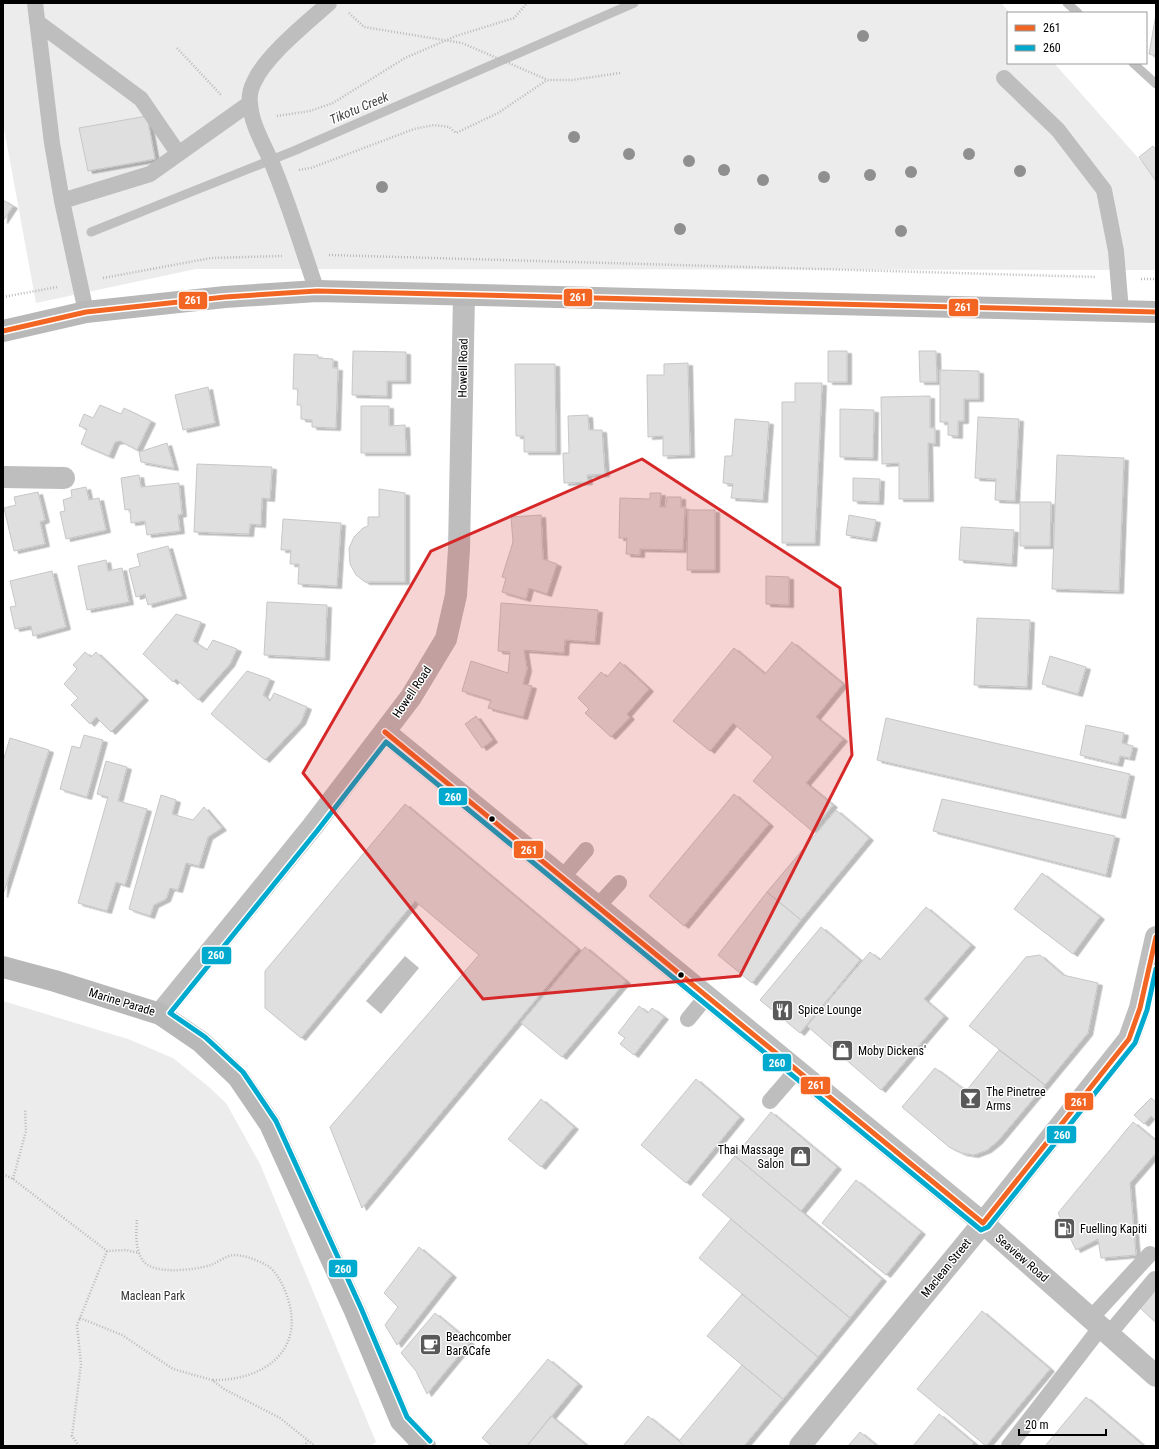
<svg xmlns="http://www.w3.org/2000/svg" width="1159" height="1449" font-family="'Roboto Condensed',sans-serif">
<defs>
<filter id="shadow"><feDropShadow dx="4.5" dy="2.5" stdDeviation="0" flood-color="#0004"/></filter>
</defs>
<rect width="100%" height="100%" fill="#fff"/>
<path fill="#ececec" d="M 3,3 L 1001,3 L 1010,13 L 1008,13 L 1008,63 L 1054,63 L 1156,178 L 1156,270 L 196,269 L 36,303 L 3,123 Z
M 3,1001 L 128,1039 L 173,1058 L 209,1087 L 226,1103 L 260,1164 L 376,1442 L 370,1446 L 3,1446 Z"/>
<path fill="#bfbfbf" d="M 405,956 L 419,968 L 381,1014 L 366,1001 Z"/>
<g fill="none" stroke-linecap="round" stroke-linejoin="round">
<path stroke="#bfbfbf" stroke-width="9" d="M 1067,3 L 1078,13
M 1133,63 L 1156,84
M 91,232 L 296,150 L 634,3"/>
</g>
<path fill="#dfdfdf" stroke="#c7c7c7" filter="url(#shadow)" d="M 1156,14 L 1156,56 L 1149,54 Z
M 147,116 L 155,159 L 88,171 L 79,128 Z
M 1153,146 L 1156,150 L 1156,181 L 1139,157 Z
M 3,200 L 13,206 L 3,221 Z
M 353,351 L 406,352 L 406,381 L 387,381 L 387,396 L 352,395 Z
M 828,351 L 847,351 L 847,382 L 828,382 Z
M 919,351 L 936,351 L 937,382 L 920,382 Z
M 294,354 L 318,355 L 318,358 L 333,359 L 333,368 L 338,368 L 336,428 L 312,427 L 312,420 L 301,419 L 301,405 L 297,405 L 298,389 L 293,389 Z
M 688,363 L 690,455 L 663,456 L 663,436 L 648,437 L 647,375 L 664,375 L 664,364 Z
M 515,364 L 555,364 L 556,452 L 524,452 L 524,436 L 516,436 Z
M 940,370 L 979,371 L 979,399 L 964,399 L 964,421 L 958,421 L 958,436 L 948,435 L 948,422 L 940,422 Z
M 795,383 L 822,383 L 815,543 L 782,543 L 782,402 L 795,402 Z
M 208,387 L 215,423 L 183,430 L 175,395 Z
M 930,396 L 930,428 L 935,428 L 935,444 L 928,443 L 929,499 L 899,499 L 899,463 L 882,464 L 881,397 Z
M 100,405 L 121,414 L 124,408 L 151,421 L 137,450 L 120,441 L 115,442 L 109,456 L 81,444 L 87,429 L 79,426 L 84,414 L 93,418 Z
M 361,406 L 389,406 L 389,426 L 405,425 L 406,453 L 361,453 Z
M 840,409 L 874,410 L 873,458 L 840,457 Z
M 588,415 L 589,430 L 602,430 L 605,474 L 587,475 L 588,482 L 564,483 L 563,453 L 569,453 L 568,416 Z
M 978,417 L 1019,419 L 1015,501 L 995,500 L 996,479 L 975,478 Z
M 735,419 L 769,422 L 763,500 L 731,498 L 733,484 L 723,483 L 725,456 L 732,456 Z
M 167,443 L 174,468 L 141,462 L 139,452 Z
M 1057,455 L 1124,458 L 1119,591 L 1052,589 Z
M 197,464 L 272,467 L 270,499 L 262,498 L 261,525 L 250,524 L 249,534 L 194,532 Z
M 139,475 L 141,487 L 179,483 L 182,514 L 178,515 L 180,531 L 147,535 L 145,521 L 131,523 L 130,509 L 125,510 L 121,478 Z
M 853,478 L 880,479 L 879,502 L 853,501 Z
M 86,487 L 89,500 L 99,498 L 106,530 L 66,539 L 60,512 L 65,511 L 63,500 L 72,497 L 71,490 Z
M 379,489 L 405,493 L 405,582 L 365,582 L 356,575 L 350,564 L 349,548 L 354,537 L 363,528 L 368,526 L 368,517 L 379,517 Z
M 38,492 L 45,520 L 40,522 L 45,544 L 14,551 L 4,508 L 16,505 L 14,497 Z
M 650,493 L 661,493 L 660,507 L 666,507 L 667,497 L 681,497 L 681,507 L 685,507 L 683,550 L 640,549 L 640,555 L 626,554 L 627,538 L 619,538 L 620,498 L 650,499 Z
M 1020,502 L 1051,502 L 1050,546 L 1020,546 Z
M 688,510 L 715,510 L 715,570 L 687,570 Z
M 541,515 L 543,559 L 557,564 L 547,594 L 529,588 L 526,599 L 502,592 L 506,578 L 502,577 L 513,542 L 511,517 Z
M 849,515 L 876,520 L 872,539 L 846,535 Z
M 283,519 L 341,523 L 337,586 L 298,584 L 299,564 L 290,564 L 291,550 L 281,550 Z
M 961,527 L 1014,530 L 1012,564 L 959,560 Z
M 168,546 L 182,596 L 148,605 L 145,594 L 136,597 L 129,569 L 140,566 L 137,554 Z
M 106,560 L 108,571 L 122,568 L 129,602 L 87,610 L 78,566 Z
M 52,571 L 66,627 L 33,636 L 31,626 L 15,629 L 10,607 L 16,606 L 10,581 Z
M 766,576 L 789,577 L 789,605 L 766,604 Z
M 267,602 L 327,605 L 325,658 L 264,655 Z
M 501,603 L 598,610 L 595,642 L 565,640 L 564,653 L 524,650 L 527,669 L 523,684 L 532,686 L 523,717 L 488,708 L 491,700 L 462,691 L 471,661 L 508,673 L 510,652 L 498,651 Z
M 176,614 L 201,622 L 193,641 L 207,650 L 213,640 L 237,649 L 230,664 L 198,700 L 176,679 L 173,682 L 143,654 Z
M 977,618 L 1030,620 L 1027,687 L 974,685 Z
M 792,642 L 843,684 L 816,717 L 843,739 L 806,783 L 833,805 L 812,831 L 753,781 L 773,757 L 733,723 L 710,751 L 673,721 L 734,648 L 765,674 Z
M 85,652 L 91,657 L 96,652 L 144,698 L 111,732 L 96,717 L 90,724 L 71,705 L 78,698 L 64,684 L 77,669 L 73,665 Z
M 1050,656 L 1086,667 L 1078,694 L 1042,684 Z
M 620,662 L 649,689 L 627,714 L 630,717 L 611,737 L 585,713 L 589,709 L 578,698 L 601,672 L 607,677 Z
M 247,671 L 270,679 L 263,695 L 270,701 L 274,693 L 307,707 L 301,722 L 265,760 L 211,714 Z
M 476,716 L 493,740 L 482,748 L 465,724 Z
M 886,718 L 1130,774 L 1121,816 L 877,760 Z
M 1086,725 L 1124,733 L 1122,743 L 1133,746 L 1130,758 L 1120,756 L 1118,764 L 1080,755 Z
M 84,735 L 103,740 L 87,797 L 60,789 L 72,746 L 80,748 Z
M 10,738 L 49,750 L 3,895 L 3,761 Z
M 106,761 L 127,767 L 118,801 L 147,809 L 125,885 L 116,882 L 107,911 L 78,903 L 108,797 L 97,794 Z
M 734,794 L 769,824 L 684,926 L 649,896 Z
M 161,795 L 176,800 L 172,814 L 193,820 L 204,807 L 222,828 L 208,837 L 199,866 L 186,863 L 178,890 L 170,888 L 166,899 L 154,905 L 150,916 L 129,909 Z
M 942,799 L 1115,836 L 1106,875 L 933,831 Z
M 405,804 L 578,949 L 362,1208 L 330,1127 L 479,955 L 415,901 L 301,1038 L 265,1008 L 265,971 Z
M 836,810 L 869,838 L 801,920 L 767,892 Z
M 1042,873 L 1100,917 L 1073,954 L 1014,909 Z
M 767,892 L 801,920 L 752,983 L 718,955 Z
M 926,907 L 971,945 L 924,999 L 944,1016 L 881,1090 L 807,1026 L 870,952 L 880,960 Z
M 821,927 L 860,960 L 800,1033 L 760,1000 Z
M 585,947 L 626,981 L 562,1057 L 521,1023 Z
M 1040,955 L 1063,975 L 1098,983 L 1088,1033 L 1045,1085 L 969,1026 L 1026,957 Z
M 639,1006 L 648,1013 L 652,1008 L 664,1017 L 634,1055 L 620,1044 L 625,1038 L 618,1033 Z
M 999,1050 L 1045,1085 L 998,1141 L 987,1150 L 974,1155 L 962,1153 L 949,1147 L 902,1107 L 935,1068 L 966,1091 Z
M 696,1079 L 740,1117 L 686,1183 L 641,1145 Z
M 1151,1098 L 1156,1102 L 1156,1121 L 1151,1116 L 1144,1124 L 1134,1115 Z
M 541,1099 L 574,1127 L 541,1167 L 508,1139 Z
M 771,1112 L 837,1167 L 801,1211 L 735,1156 Z
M 1133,1122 L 1156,1141 L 1156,1153 L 1130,1183 L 1136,1255 L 1101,1258 L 1098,1239 L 1076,1250 L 1058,1213 Z
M 735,1156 L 882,1279 L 850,1318 L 702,1195 Z
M 856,1180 L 921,1232 L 886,1275 L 822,1223 Z
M 731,1219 L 850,1318 L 818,1357 L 699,1258 Z
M 419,1247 L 452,1275 L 397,1345 L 385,1325 L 398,1307 L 384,1293 Z
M 1156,1288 L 1156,1323 L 1138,1306 Z
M 742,1294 L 818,1357 L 783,1399 L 707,1336 Z
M 982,1311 L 1050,1369 L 986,1446 L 917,1389 Z
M 435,1313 L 470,1342 L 427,1394 L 416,1371 L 401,1353 Z
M 548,1359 L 578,1384 L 527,1446 L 492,1446 L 482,1438 Z
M 742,1365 L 783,1399 L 744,1446 L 684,1446 L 679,1441 Z
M 1086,1397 L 1144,1446 L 1045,1446 Z
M 939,1414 L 974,1443 L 971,1446 L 913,1446 Z
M 551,1416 L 586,1445 L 585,1446 L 527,1446 Z
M 648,1416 L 679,1441 L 684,1446 L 623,1446 Z
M 860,1432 L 877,1446 L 848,1446 Z"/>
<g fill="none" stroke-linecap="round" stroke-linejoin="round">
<path stroke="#b9b9b9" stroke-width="2.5" stroke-dasharray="1 2" stroke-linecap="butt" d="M 349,13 L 364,27 L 462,43 L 548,80 L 572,80 L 620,73
M 177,48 L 222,96
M 277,116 L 310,111 L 333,103 L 405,58 L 456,36 L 514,18 L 527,3
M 299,170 L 311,168 L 414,129 L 434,125 L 449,127 L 456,133 L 498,113 L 547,80
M 329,255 L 1096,277
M 103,278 L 211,258 L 282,256
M 1141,279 L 1156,279
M 3,297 L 57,287
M 3,1174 L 13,1179 L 107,1251 L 126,1250 L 139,1253
M 13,1179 L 26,1131 L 25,1109
M 137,1220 C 136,1233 135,1248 142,1259 C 151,1276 195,1270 211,1265 C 218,1262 226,1256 233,1255 C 244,1255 258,1260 268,1266 C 278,1273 284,1287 288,1299 C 305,1353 261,1381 212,1380
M 107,1251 L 80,1318 L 122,1335 L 173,1369 L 212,1380 L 224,1389 L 280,1418 L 315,1446
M 79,1446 L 72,1436 L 81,1364 L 77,1325 L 80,1318
M 304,1446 L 308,1441"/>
<path stroke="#bebebe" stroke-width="16" d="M 35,3 L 52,143 L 62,201 L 86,312
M 37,22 L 141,99 L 178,153
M 1004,78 L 1058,130 L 1104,190 L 1116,251 L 1121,311
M 62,201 L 150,174 L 250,103
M 317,291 C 303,251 291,210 275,171 C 267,149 251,126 250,103 C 249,96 251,88 254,82 C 266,55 307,23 329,3
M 562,878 L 586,850
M 597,907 L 619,883
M 688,1019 L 706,997
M 770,1101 L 796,1071
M 1091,1318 L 1150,1254
M 1109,1334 L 1155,1279
M 1009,1446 L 1101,1327"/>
<path stroke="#bebebe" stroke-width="22" d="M 3,477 L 64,478
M 385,732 L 983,1223 L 1156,1376
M 160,1014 L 312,827 L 411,697 L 446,639 L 456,595 L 459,549 L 464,295
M 800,1446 L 983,1223 L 1129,1039 L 1140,1008 L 1156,937"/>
<path stroke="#b8b8b8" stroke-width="22" d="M 3,331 L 86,312 L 225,297 L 317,291 L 1156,312
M 3,967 L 55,981 L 160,1014 L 201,1042 L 238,1077 L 270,1124 L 355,1311 L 401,1421 L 425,1446"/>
<defs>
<path id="bus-1" d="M 3,331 L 86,312 L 225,297 L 317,291 L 1156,312
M 385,732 L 983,1223 L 1129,1039 L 1140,1008 L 1156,937"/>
<path id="bus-2" d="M 430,1441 L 407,1417 L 361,1308 L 276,1121 L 243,1072 L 205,1037 L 170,1013 L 317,831 L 386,742 L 981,1230 L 988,1227 L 1135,1043 L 1147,1010 L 1156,969"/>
</defs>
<use href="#bus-1" stroke="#fff" stroke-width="8"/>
<use href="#bus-2" stroke="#fff" stroke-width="8"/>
<use href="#bus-1" stroke="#f26522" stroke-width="5"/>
<use href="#bus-2" stroke="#00a9ce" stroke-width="5"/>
</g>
<g fill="#8f8f8f">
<circle cx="863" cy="36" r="6"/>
<circle cx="574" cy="137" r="6"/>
<circle cx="629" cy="154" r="6"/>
<circle cx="969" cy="154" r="6"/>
<circle cx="689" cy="161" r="6"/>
<circle cx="724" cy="170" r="6"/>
<circle cx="1020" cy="171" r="6"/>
<circle cx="911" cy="172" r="6"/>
<circle cx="870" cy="175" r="6"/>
<circle cx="824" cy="177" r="6"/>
<circle cx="763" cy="180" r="6"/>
<circle cx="382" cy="187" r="6"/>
<circle cx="680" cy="229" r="6"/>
<circle cx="901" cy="231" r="6"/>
</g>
<path fill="#d62828" fill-opacity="0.2" stroke="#d62828" stroke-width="3" stroke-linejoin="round" d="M 642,459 L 840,588 L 852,755 L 740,976 L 483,999 L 303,773 L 431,551 Z"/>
<defs>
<symbol id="restaurant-square" viewBox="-11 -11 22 22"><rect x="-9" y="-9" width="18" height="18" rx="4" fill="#595959" stroke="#fff"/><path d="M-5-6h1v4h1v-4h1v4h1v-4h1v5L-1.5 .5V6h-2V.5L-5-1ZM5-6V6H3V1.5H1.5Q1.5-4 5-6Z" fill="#fff"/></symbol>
<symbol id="shop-square" viewBox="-11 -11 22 22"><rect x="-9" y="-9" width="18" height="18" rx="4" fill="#595959" stroke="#fff"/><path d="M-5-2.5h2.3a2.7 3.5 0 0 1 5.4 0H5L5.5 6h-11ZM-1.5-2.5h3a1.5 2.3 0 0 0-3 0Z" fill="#fff"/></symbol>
<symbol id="bar-square" viewBox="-11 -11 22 22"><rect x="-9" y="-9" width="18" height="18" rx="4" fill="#595959" stroke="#fff"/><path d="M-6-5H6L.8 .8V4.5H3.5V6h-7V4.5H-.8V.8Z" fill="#fff"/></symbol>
<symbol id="fuel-square" viewBox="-11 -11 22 22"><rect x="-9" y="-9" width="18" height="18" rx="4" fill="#595959" stroke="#fff"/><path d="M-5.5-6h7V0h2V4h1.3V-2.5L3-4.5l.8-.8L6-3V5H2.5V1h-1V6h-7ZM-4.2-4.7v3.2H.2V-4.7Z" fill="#fff"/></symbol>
<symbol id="cafe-square" viewBox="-11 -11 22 22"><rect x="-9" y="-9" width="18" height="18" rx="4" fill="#595959" stroke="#fff"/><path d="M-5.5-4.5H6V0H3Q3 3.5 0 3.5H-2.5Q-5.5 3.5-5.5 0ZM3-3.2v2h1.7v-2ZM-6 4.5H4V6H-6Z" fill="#fff"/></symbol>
</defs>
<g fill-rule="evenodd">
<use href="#restaurant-square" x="770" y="998" width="25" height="25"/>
<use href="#shop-square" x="830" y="1038" width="25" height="25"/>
<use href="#bar-square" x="958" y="1086" width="25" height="25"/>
<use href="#shop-square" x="788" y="1144" width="25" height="25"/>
<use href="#fuel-square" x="1052" y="1216" width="25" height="25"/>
<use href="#cafe-square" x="418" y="1332" width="25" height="25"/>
</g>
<g fill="#000" stroke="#fff" stroke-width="1.5">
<circle cx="492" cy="819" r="3.5"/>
<circle cx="681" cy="975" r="3.5"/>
</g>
<g text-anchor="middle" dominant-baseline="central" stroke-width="3" stroke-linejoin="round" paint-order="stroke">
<g font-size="12" fill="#000" stroke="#fff">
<text transform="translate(463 368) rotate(-89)">Howell Road</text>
<text transform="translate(412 692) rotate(-56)">Howell Road</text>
<text transform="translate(122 1002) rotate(17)">Marine Parade</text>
<text transform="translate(1022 1258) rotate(41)">Seaview Road</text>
<text transform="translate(946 1268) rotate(-51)">Maclean Street</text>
</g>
<g font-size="12" fill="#000" stroke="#fff" text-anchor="start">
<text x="798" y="1010">Spice Lounge</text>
<text x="858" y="1051">Moby Dickens'</text>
<text x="986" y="1092">The Pinetree<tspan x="986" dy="14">Arms</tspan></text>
<text x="784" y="1150" text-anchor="end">Thai Massage<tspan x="784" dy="14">Salon</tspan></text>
<text x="1080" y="1229">Fuelling Kapiti</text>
<text x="446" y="1337">Beachcomber<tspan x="446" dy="14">Bar&amp;Cafe</tspan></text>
</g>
<g font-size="12" fill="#333" stroke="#fff">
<text x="153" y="1296">Maclean Park</text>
</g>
<g font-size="13" font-style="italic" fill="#444" stroke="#fff">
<text transform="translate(359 108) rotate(-23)">Tikotu Creek</text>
</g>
</g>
<g stroke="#fff" stroke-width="1.5">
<rect x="563" y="288" width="30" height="19" rx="4" fill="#f26522"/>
<rect x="178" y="291" width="30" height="19" rx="4" fill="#f26522"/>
<rect x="948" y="298" width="31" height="19" rx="4" fill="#f26522"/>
<rect x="438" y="787" width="30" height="19" rx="4" fill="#00a9ce"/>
<rect x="513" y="840" width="31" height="19" rx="4" fill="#f26522"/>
<rect x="201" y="946" width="31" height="19" rx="4" fill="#00a9ce"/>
<rect x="762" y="1053" width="30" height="19" rx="4" fill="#00a9ce"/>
<rect x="800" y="1076" width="31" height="19" rx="4" fill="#f26522"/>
<rect x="1064" y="1092" width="30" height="19" rx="4" fill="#f26522"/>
<rect x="1046" y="1125" width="31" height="19" rx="4" fill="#00a9ce"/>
<rect x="328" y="1259" width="30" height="19" rx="4" fill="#00a9ce"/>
</g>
<g font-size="11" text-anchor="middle" font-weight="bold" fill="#fff">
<text x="578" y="301">261</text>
<text x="193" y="304">261</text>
<text x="963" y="311">261</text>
<text x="453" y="801">260</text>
<text x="529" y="854">261</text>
<text x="216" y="959">260</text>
<text x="777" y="1067">260</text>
<text x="816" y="1089">261</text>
<text x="1079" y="1106">261</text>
<text x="1062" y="1139">260</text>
<text x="343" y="1273">260</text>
</g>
<rect width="1159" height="1449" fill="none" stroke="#000000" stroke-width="8"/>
<rect x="1007" y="12" width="140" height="52" fill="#ffffff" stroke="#999999"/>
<rect x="1015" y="25" width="20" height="6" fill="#f26522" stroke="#999999"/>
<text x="1043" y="32" font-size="12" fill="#000000">261</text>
<rect x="1015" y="45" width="20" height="6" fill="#00a9ce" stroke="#999999"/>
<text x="1043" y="52" font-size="12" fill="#000000">260</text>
<path d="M1019 1429v6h87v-6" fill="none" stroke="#000000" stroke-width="2"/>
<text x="1025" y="1429" font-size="12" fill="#000000" stroke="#ffffff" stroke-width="3" paint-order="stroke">20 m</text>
</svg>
